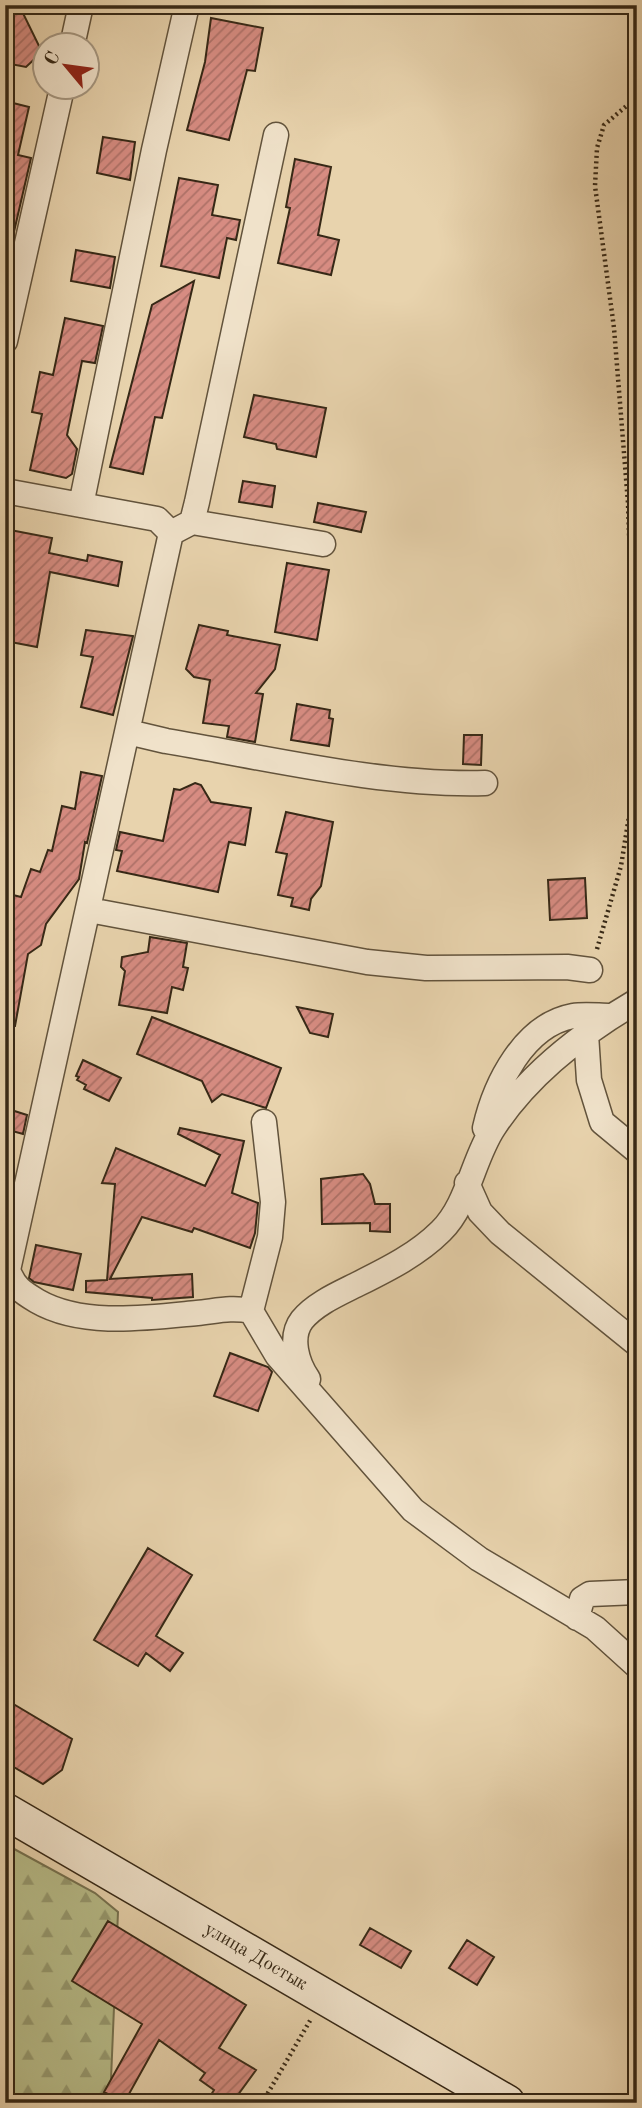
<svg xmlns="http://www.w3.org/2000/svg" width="642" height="2108" font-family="'Old Standard TT',serif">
<defs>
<pattern id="forest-firs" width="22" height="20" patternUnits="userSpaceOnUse" patternTransform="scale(1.75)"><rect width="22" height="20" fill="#b7bc89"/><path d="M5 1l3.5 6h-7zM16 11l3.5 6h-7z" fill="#96996f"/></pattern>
<pattern id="building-hatch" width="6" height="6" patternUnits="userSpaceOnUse" patternTransform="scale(1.75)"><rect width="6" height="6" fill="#d78c82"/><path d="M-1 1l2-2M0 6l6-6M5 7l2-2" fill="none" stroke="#af7269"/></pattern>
</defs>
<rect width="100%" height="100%" fill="#e8d3ad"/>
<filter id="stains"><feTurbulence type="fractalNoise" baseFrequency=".00286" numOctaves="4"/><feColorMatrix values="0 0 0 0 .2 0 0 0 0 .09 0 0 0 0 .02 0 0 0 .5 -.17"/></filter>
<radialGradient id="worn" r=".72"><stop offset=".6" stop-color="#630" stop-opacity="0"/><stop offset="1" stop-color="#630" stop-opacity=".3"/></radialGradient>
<path fill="url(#forest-firs)" stroke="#767250" stroke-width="2" d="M 5,1844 L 95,1893 L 118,1912 L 110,2103 L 5,2103 Z"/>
<path fill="url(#building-hatch)" stroke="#362816" stroke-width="2" d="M 5,5 L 19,5 L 42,52 L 26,67 L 5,63 Z
M 211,18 L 263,28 L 255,71 L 247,70 L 229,140 L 187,130 L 205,62 Z
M 5,101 L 29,107 L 18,155 L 31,158 L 7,262 Z
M 103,137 L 135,142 L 130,180 L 97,173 Z
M 295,159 L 331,167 L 318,235 L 339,240 L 331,275 L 278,263 L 290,208 L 286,207 Z
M 179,178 L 218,185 L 212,215 L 240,220 L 236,240 L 227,238 L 219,278 L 161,266 Z
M 76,250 L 115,257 L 110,288 L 71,281 Z
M 194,281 L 162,418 L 155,417 L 143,474 L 110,467 L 152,305 Z
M 65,318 L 103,326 L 95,363 L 82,361 L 67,435 L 77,449 L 72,474 L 66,478 L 30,470 L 42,414 L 32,412 L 40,372 L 53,375 Z
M 254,395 L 326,408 L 316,457 L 277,449 L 276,444 L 244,437 Z
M 243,481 L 275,486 L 272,507 L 239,502 Z
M 318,503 L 366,512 L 361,532 L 314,522 Z
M 5,529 L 52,538 L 49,553 L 87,561 L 88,555 L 122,562 L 118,586 L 50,572 L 37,647 L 5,641 Z
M 287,563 L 329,570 L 317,640 L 275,632 Z
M 199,625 L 228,631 L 227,635 L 280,645 L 275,669 L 256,693 L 263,694 L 255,742 L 227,737 L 229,726 L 203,723 L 210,680 L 194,677 L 186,669 Z
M 86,630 L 133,636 L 113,715 L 81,707 L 93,657 L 81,655 Z
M 297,704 L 330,710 L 329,718 L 333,719 L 329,746 L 291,740 Z
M 464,735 L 482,735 L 481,765 L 463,764 Z
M 81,772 L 102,776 L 87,843 L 85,842 L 79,879 L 46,924 L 41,945 L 28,954 L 15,1026 L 5,1026 L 5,911 L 9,894 L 21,897 L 31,869 L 40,872 L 48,850 L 52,851 L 62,806 L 75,809 Z
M 195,783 L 201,785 L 211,802 L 251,808 L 245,845 L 229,842 L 218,892 L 117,871 L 122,851 L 116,850 L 120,832 L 163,841 L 174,789 L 180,790 Z
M 286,812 L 333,822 L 321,886 L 311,899 L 309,910 L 291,906 L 293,898 L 278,895 L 287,854 L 276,852 Z
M 585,878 L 587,918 L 550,920 L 548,880 Z
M 150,937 L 187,943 L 183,967 L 188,968 L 183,990 L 172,987 L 167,1013 L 119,1005 L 125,971 L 121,967 L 122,957 L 148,952 Z
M 297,1007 L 333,1014 L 328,1037 L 310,1033 Z
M 152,1017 L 281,1068 L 266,1108 L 222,1094 L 212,1102 L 202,1081 L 137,1054 Z
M 83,1060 L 121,1078 L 109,1101 L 84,1089 L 86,1085 L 77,1080 L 79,1077 L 76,1076 Z
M 5,1108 L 27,1115 L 23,1134 L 5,1129 Z
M 180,1128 L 244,1141 L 232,1193 L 258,1203 L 255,1233 L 250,1248 L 194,1228 L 192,1232 L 142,1217 L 110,1279 L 192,1274 L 193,1297 L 152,1300 L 152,1298 L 86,1292 L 86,1281 L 107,1280 L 115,1184 L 102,1183 L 116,1148 L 205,1186 L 220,1155 L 178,1134 Z
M 363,1174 L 370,1184 L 375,1204 L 390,1204 L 390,1232 L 370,1231 L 370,1223 L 322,1224 L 321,1179 Z
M 36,1245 L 81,1254 L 73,1290 L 34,1282 L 29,1278 Z
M 230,1353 L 268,1367 L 272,1372 L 258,1411 L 214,1396 Z
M 148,1548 L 192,1575 L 156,1636 L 183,1653 L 170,1671 L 146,1653 L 138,1666 L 94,1640 Z
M 5,1699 L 72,1739 L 62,1770 L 43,1784 L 5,1762 Z
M 108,1921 L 246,2005 L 219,2048 L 256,2070 L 232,2103 L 206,2103 L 214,2090 L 200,2080 L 205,2073 L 159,2040 L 124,2103 L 104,2092 L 142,2024 L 72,1981 Z
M 370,1928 L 411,1951 L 401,1968 L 360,1945 Z
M 467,1940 L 494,1957 L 477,1985 L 449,1968 Z"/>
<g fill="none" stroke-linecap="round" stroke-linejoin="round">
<defs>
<path id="street" d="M 72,46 L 81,5
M 276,135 L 197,502 L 192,522 L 171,533 L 8,1270 C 14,1287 22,1292 37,1301 C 82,1327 146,1318 197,1313 C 217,1311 231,1307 251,1311 L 277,1355 L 413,1510 L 479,1559 L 595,1628 L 637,1666
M 5,341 L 62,88
M 5,491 L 157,519 L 171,533
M 81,505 L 154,150 L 187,5
M 192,522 L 323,544
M 128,732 L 166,741 C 268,758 383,786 485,783
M 89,910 L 367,962 L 426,968 L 567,967 L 590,970
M 586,1034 L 589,1080 L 602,1122 L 637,1151
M 485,1128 C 495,1084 524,1025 573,1016 C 585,1014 599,1016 611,1016
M 467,1183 L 480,1212 L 500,1233 L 637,1344
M 251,1311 L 270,1237 L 273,1202 L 264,1122
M 308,1379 C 297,1363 289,1337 302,1320 C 315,1304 338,1294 356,1285 C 386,1270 417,1255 441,1231 C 468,1205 473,1158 494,1127 C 528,1075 584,1032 637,1001
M 577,1618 L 582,1599 L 590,1594 L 637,1592"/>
<g id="secondary">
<path id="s1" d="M 5,1811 L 507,2103"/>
</g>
</defs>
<use href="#street" stroke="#62533c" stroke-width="27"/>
<use href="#secondary" stroke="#362816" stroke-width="38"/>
<path stroke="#362816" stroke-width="4.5" stroke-dasharray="2 3.5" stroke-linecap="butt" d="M 597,949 L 621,866 L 631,804 L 635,707 L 628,503 L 614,328 L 595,186 L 597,148 L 604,125 L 637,97
M 262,2103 L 311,2019"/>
<use href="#street" stroke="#f0e2ca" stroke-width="24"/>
<use href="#secondary" stroke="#f0e2ca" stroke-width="35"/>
</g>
<g text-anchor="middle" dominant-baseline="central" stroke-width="7" stroke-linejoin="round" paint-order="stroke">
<g font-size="19" fill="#362816" stroke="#f0e2ca">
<text stroke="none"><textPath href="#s1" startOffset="290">улица Достык</textPath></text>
</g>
</g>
<rect width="642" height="2108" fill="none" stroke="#e8d3ad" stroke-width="28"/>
<rect x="7" y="7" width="628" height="2094" fill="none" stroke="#362816" stroke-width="3.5"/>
<rect x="14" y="14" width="614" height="2080" fill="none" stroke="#362816" stroke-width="2"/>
<g transform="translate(66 66) rotate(299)"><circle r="33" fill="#f0e2ca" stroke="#a69882" stroke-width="2"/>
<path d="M0-5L12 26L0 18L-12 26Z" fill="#8f2418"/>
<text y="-10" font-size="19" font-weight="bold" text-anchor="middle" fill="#362816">С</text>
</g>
<rect width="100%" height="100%" filter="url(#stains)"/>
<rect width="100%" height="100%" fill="url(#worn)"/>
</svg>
